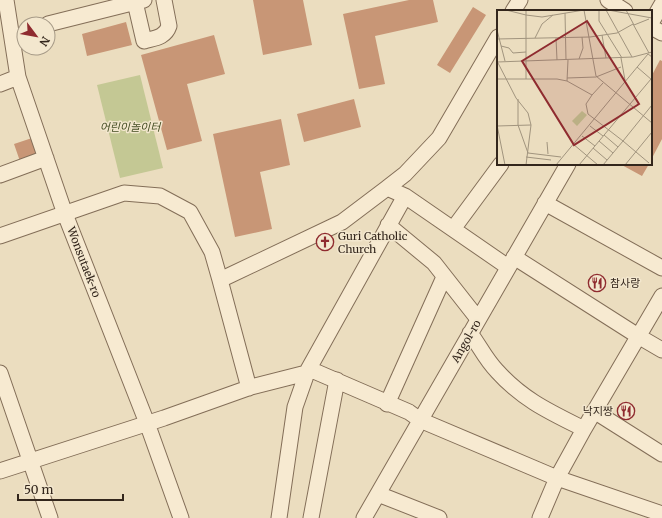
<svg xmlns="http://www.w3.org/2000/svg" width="662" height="518" font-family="Merriweather,'Noto Sans KR',serif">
<rect width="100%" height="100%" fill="#ebddbf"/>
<path fill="#c4c894" d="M 140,75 L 163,168 L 120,178 L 97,85 Z"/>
<path fill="#c89676" d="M 253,0 L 303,0 L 312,45 L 263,55 Z
M 409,0 L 433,0 L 438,22 L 375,36 L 385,84 L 359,89 L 343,14 Z
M 473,7 L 486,15 L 450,73 L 437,65 Z
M 126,22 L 132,45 L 87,56 L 82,34 Z
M 214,35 L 225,74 L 187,84 L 202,141 L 167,150 L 141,55 Z
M 660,60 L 662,61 L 662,139 L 651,160 L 651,77 Z
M 354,99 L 361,127 L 304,142 L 297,114 Z
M 281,119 L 290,165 L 260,172 L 272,229 L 235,237 L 213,134 Z
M 38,136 L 46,158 L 22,167 L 14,144 Z
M 620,164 L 649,164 L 642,176 Z"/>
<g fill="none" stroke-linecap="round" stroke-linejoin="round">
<defs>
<path id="minor" d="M 6,0 L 18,77 L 65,214 L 147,423 L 181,518
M 608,0 L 625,11
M 135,2 L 144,41 C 154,38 165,38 169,26 L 164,0
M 513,11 L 520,0
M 651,23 L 662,4
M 48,24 L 144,0
M 651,27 L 662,33
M 0,84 L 18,77
M 0,175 L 46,158
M 387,188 L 405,174 L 439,138 L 498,37
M 545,203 L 662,268
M 388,225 L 434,263 L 478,319
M 453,229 L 501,164
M 0,236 L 124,193 L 160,196 L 190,212 L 212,252 L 220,280 L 342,222 L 387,188 L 405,196 L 508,267
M 514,257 L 638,336 L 662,350
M 220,280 L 249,388
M 470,333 C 479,345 486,360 497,371 C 523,400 550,412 584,429
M 0,373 L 50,518
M 387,404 L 444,277
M 594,411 L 662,454
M 0,471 L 164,418 L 251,387 L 314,371 L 409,412 L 420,420 L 557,478 L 662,514
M 378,494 L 439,518
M 279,518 L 295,407 L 308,370 L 405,196
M 311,518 L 337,380
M 364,518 L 568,164
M 540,518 L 557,478 L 584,429 L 662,296"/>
</defs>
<use href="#minor" stroke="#836e58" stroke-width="17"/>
<use href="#minor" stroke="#f7ead1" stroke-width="15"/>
</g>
<defs>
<symbol id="church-ring" viewBox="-11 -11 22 22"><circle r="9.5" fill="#f3e7ce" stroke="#8f2b2f" stroke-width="1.5"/><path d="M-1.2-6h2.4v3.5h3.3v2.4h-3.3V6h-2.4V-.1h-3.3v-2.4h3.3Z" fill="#8f2b2f"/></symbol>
<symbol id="restaurant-ring" viewBox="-11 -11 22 22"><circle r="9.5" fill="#f3e7ce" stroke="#8f2b2f" stroke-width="1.5"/><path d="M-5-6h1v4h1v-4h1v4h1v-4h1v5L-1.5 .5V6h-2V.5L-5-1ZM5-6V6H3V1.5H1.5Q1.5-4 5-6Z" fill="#8f2b2f"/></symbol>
</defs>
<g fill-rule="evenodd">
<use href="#church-ring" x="315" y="232" width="20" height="20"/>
<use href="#restaurant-ring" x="587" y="273" width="20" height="20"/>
<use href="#restaurant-ring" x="616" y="401" width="20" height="20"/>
</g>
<g text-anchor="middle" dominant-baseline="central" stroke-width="3" stroke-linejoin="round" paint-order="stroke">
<g font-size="11" font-style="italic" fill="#454e24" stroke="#f3e7ce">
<text x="130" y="127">어린이놀이터</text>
</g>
<g font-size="11" fill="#33261c" stroke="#f3e7ce" text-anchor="start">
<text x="338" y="236">Guri Catholic<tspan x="338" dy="13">Church</tspan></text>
<text x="610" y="283">참사랑</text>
<text x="613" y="411" text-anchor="end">낙지짱</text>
</g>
<g font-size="11" fill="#33261c" stroke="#f3e7ce">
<text transform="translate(84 262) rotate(69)">Wonsutaek-ro</text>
<text transform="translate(466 341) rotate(-60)">Angol-ro</text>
</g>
</g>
<g transform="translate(497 10)">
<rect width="155" height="155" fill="#ebddbf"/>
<path d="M 85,101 L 90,105 L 80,116 L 75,111 Z" fill="#c4c894"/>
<path fill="none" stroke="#a1947e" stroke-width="1" d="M 9,0 L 29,5 L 29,69M 29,0 L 29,5 L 45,7 L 87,0 L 109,0M 87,0 L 99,66 L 155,113M 102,0 L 102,11 L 125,48M 109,0 L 135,47M 111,0 L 155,8M 129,0 L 137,15 L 152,9M 68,3 L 69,50M 0,20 L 8,51M 105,25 L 109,48M 38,28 L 45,14 L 56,5M 59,28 L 60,50M 0,29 L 93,27 L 120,23 L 136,14 L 152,43M 4,36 L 12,38 L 16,43 L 29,42M 124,48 L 128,70M 82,49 L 86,38 L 85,27M 71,50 L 70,71 L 95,85 L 89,94 L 91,104 L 126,131 L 106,155M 0,51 L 19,88 L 31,103 L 34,115 L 29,155M 0,52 L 136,47 L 155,42M 140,57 L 155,70M 70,68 L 99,67 L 124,57M 0,69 L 60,69 L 70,71M 95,85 L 106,73M 21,89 L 21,115 L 31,143 L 64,147M 0,115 L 8,155M 0,116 L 34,115M 93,116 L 106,126M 107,125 L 121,137M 85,126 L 98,136M 102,131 L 116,143M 50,132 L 51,144M 76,134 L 101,155M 96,138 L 110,150M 29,147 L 54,150M 152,153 L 126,131 L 155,95M 59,155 L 151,44 L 155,47M 82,155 L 154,69M 128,155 L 155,122"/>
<path fill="#8f2b2f" fill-opacity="0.15" stroke="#8f2b2f" stroke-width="2" d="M 90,11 L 142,94 L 77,135 L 25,51 Z"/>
<rect width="155" height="155" fill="none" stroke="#33261c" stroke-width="2"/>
</g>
<g transform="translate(36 36) rotate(122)"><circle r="19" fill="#f3e7ce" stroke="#a69a87"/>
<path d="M0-3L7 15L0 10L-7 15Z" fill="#8f2b2f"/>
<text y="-6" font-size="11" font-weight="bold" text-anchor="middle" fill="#33261c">N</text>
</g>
<path d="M18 494v6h105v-6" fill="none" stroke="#33261c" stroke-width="2"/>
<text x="24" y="494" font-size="12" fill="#33261c" stroke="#f3e7ce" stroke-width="3" paint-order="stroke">50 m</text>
</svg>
